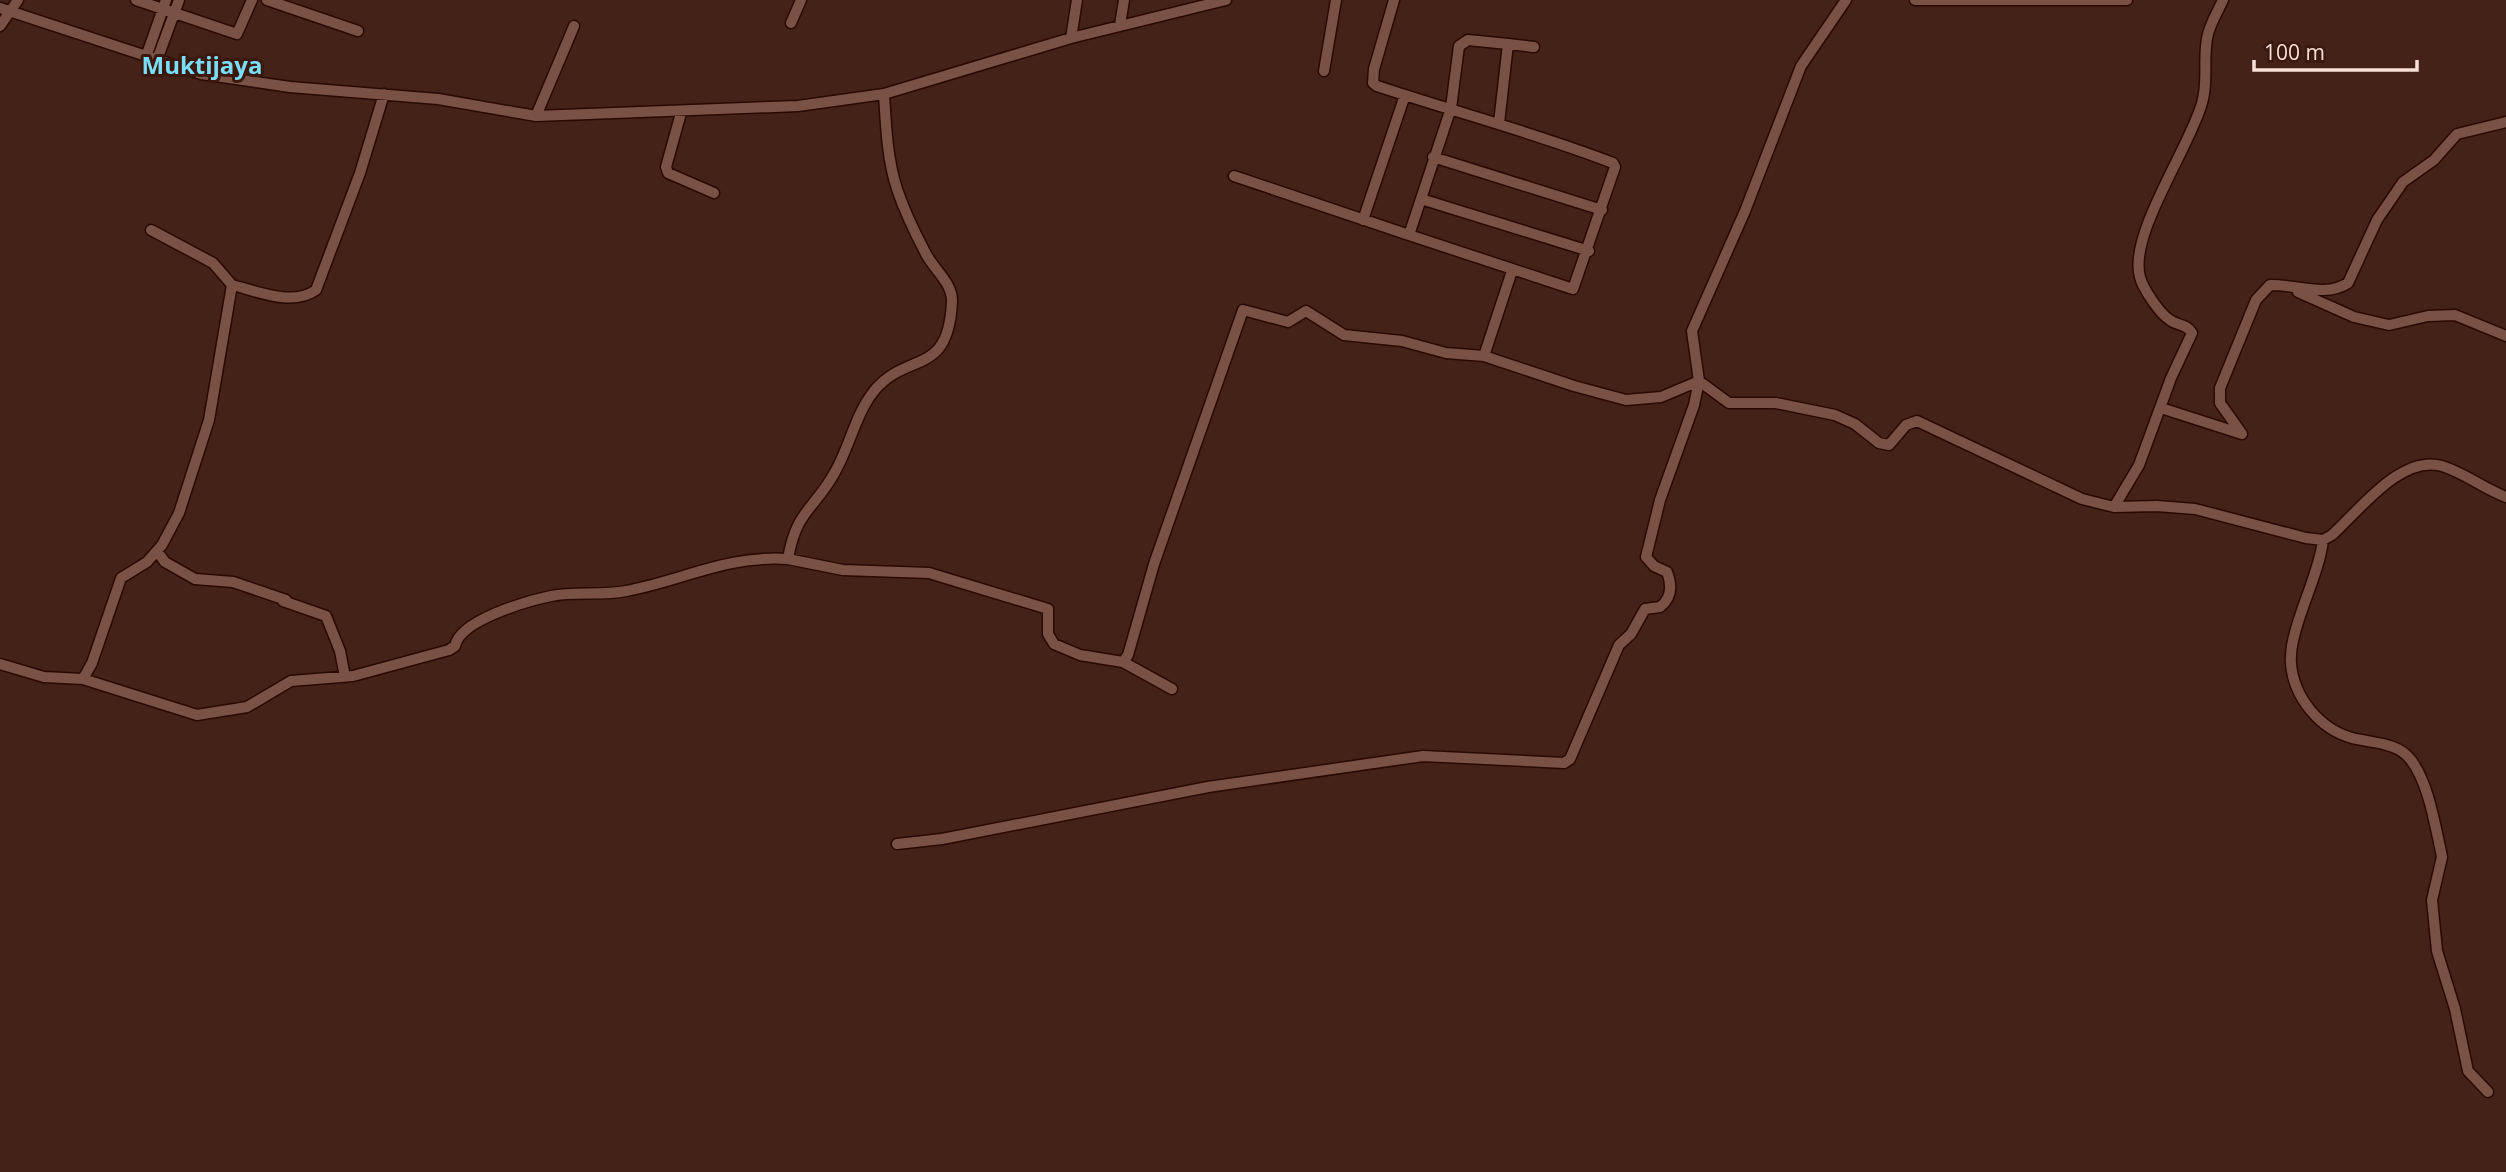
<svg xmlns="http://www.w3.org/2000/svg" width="2506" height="1172" font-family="'Open Sans',sans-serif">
<rect width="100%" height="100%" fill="#452217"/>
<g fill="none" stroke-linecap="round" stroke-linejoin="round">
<defs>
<path id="minor" d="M 136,0 L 237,34 L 252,0
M 267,0 L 358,31
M 1394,0 L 1374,69 L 1373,83 L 1377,86 C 1455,112 1536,133 1613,163 L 1615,167 L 1573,289 L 1409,235 L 1451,108 L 1459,46 L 1468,40 L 1508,44
M 1915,0 L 2127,0
M 0,8 L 201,74 L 290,87 L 438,99 L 536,116 L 798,106 L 884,94 L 1071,38 L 1226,0
M 791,23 L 801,0
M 1120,25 L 1124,0
M 0,26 L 18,0
M 1071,38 L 1077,0
M 146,57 L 166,0
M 157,60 L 179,0
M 1324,71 L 1336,0
M 681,113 L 666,167 L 668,173 L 714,193
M 536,116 L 574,26
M 1499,123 L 1508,44 L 1534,47
M 1433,157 L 1602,210
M 1234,176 L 1409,235
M 1421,199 L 1589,251
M 1363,220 L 1405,95
M 232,285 C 257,291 292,307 316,290 L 360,173 L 384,94
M 2298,292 L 2354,317 L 2389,325 L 2428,316 L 2455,315 L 2506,336
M 1484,356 L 1512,271
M 1699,381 L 1729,403 L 1776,403 L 1835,415 L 1855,424 L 1879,443 L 1889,445 L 1906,425 L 1917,421 L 2082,499 L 2114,507 L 2157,506 L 2195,509 L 2306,538 L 2323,540 L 2332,535 C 2359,511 2401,454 2442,466 C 2465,473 2484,489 2506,497
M 2161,408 L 2242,434
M 2242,434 L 2220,403 L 2220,388 L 2256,300 L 2270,285 C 2296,284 2325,298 2348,283 L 2377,220 L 2403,182 L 2434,160 L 2457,134 L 2506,122
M 2114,507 L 2139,465 L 2171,378 L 2192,333 C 2187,324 2178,326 2170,320 C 2160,314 2143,289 2140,277 C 2128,235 2190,147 2202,103 C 2209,81 2202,56 2208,34 C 2211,22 2218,11 2223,0
M 2323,540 C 2319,578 2288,630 2291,664 C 2294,698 2320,729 2352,738 C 2371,743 2398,742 2411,760 C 2428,783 2434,820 2440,847 L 2442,857 L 2432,900 L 2437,951 L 2455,1009 L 2468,1071 L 2488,1092
M 157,551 L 165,562 L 195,579 L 233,582 L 286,600
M 788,559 L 843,570 L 929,573 L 1048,609 L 1048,634 L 1054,644 L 1080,655 L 1123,662 L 1172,689
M 283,601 L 326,616 L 340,651 L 345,677
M 1123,662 L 1128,655 L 1154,564 L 1243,310 L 1288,322 L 1306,311 L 1344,335 L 1402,341 L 1446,353 L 1484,356 L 1574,386 L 1626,400 L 1661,397 L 1699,381
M 0,664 L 44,677 L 83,679 L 197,715 L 247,707 L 291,681 L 353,676 L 449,650 L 455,646 C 460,620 527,601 551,596 C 575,591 601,596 626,591 C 684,580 726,555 788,559 C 796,510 815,509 835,472 C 850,446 855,415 874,391 C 908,350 948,378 952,302 C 953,283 933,269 925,252 C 915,233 904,210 897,189 C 887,158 886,126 884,94
M 83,679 L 92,663 L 121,578 L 147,562 L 162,545 L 179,513 L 209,420 L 232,285 L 213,263 L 151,230
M 897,844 L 942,839 L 1208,787 L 1423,756 L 1564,763 L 1570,759 L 1619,645 L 1631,634 L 1645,609 L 1660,607 C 1672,598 1672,585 1667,572 L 1654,566 L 1646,557 L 1660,500 L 1694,405 L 1699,381 L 1692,331 L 1745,211 L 1801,66 L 1846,0"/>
</defs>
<use href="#minor" stroke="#2a0902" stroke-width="13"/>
<use href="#minor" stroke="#795145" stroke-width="10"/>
</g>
<g text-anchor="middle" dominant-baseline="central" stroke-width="6" stroke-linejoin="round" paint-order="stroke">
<g font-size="24" font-weight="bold" fill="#7bdef9" stroke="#3a180d">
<text x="202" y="64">Muktijaya</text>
</g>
</g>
<path d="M2254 60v10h163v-10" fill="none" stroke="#f8dfd8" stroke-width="3.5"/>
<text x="2264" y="60" font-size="21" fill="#f8dfd8" stroke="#3a180d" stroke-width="5" paint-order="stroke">100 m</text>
</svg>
